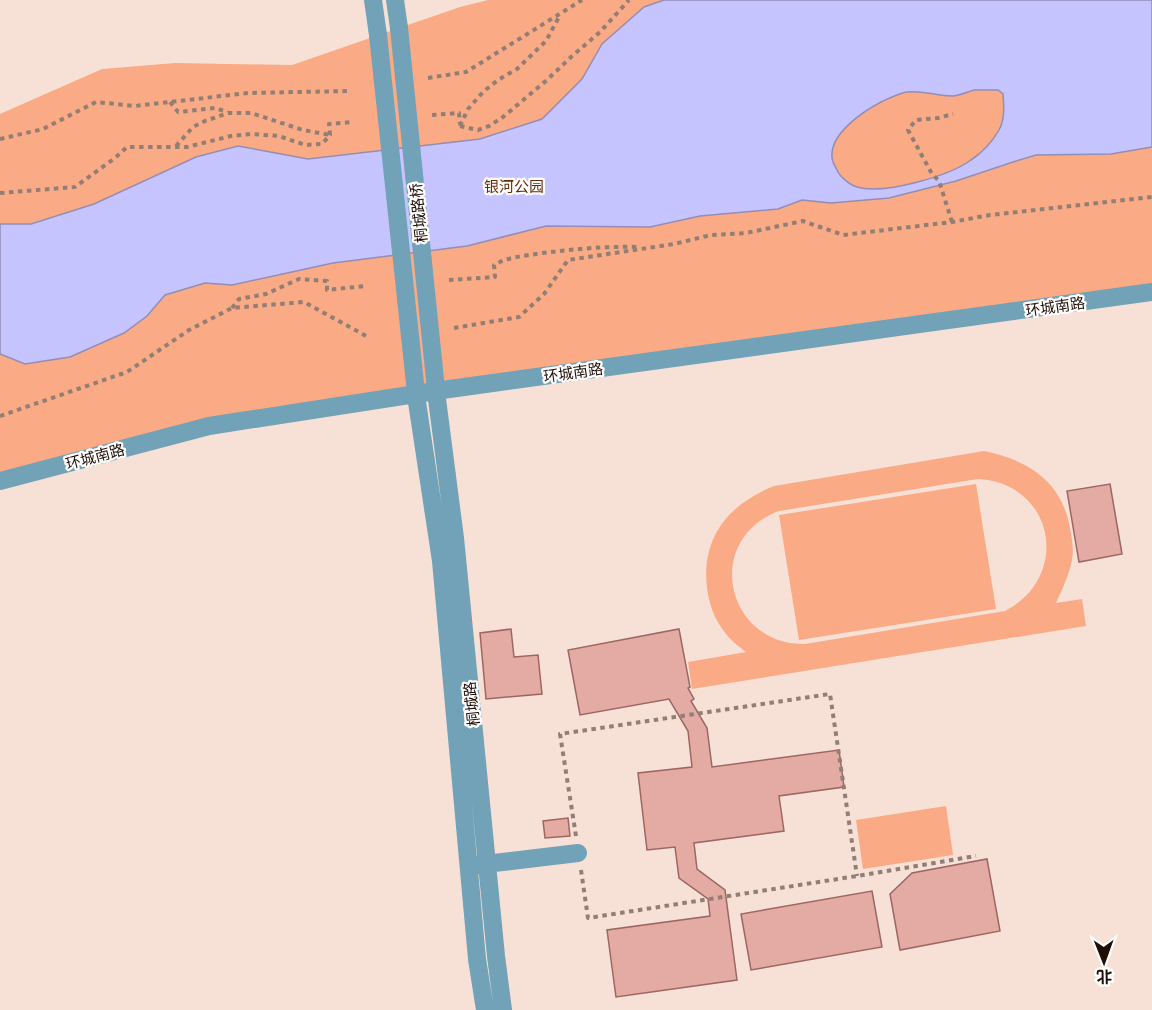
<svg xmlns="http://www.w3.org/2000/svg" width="1152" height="1010" font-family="Commissioner,'Noto Sans SC',sans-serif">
<rect width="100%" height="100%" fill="#f7e1d7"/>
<path fill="#faab86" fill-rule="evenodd" d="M 488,0 L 1152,0 L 1152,285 L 370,396 L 0,482 L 0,114 L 102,69 L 175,63 L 292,65 L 460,7 Z
M 984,451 C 1029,460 1062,482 1070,528 C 1072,539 1074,549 1072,560 C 1069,575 1062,590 1056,603 L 1082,599 L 1086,626 L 692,689 L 688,662 L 746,652 C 738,646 729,639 723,630 C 714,618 709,603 707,588 C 701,537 729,504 774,486 ZM 978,479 C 1054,483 1072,576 1005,611 L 805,644 C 725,645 703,539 779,511 Z
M 976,484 L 996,609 L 799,640 L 779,515 Z
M 946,806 L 953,855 L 863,869 L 856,820 Z"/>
<path fill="#c6c4ff" stroke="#948db4" stroke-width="1.5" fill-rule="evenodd" d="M 664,0 L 1152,0 L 1152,147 L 1111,154 L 1036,155 L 1013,162 L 956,181 L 889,198 L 831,203 L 802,200 L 778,209 L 700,216 L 650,227 L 546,226 L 467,246 L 333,263 L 232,285 L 205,283 L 165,295 L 147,316 L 124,333 L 70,357 L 25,364 L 0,354 L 0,224 L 31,224 L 94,204 L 196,157 L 238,146 L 308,159 L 480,139 L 542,119 L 582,79 L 602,44 L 644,7 ZM 974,90 L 998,90 L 1003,94 C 1004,106 1005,119 999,130 C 993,141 982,153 971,160 C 949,176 884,195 857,187 C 850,185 840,177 837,170 C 835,166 832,162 832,157 C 830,134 862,112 881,102 C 888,99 899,93 907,92 C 922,90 937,96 952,96 C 959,96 967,92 974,90 Z"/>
<path fill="#e4aaa4" stroke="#9c6762" stroke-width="1.5" d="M 1110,484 L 1122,554 L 1079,562 L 1067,491 Z
M 511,629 L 514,657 L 538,655 L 542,694 L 486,699 L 480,633 Z
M 679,629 L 690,687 L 688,688 L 694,699 L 691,701 L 707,728 L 712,767 L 839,750 L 844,787 L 779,796 L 784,831 L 694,843 L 697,869 L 725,890 L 737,980 L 616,997 L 607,930 L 710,916 L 708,899 L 679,878 L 675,847 L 647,850 L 638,773 L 692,767 L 688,731 L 669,699 L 580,715 L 568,650 Z
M 568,818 L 570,836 L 545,838 L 543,821 Z
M 987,859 L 1000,931 L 900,950 L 890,894 L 912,873 Z
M 872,891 L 882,947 L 751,970 L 741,914 Z"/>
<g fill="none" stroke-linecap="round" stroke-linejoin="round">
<path stroke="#927e75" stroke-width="4" stroke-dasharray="4.5 4.5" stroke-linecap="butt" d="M 428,78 L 466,72 L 582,0
M 170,102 L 178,112 L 215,108 L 227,112
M 432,115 L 459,113 L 460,124
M 460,126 L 478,130 L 489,126 L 503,117 L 547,80 L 571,57 L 600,32 L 629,0
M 460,126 L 468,109 L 483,92 L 498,80 L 517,69 L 546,41 L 560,15
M 0,139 L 43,129 L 96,102 L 135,106 L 248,93 L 349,91
M 176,146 L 193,127 L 205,121 L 228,113 L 251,113 L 303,130 L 330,135
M 0,193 L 75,187 L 115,158 L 127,147 L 187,147 L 231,136 L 251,134 L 279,136 L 305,145 L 322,144 L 330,135 L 329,124 L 353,122
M 952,222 L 939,181 L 932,174 L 908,130 L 916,120 L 938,118 L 953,114
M 449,280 L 495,277 L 494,265 C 510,256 525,256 543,253 C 575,249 607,246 640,247
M 232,308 L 239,299 L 266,294 L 299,279 L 327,281 L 327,290 L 365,286
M 454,328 L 519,317 L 544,294 L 568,260 L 674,244 L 711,235 L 746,233 L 803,221 L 843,235 L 952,222 L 990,215 L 1152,197
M 0,416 L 127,372 L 189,330 L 232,308 L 304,302 L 368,337
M 576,836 L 560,734 L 830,694 L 857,876
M 581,870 L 588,918 L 857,876 L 976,856"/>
<path stroke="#71a2b7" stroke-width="18" d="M 373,0 L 378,35
M 395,0 L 399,28
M 437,399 L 455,538 L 496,956 L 503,1010
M 417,402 L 441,561 L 477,959 L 485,1010
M 0,481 L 209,426 L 435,391 L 1152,292
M 477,865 L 578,853"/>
<path stroke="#71a2b7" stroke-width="18" d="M 399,28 L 437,399
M 378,35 L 417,402"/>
</g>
<g text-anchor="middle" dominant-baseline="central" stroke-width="4.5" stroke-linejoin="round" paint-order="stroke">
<g font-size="15" fill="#682b05" stroke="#fff">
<text x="514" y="186">银河公园</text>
</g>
<g font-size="15" fill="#200e06" stroke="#fff">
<text transform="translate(418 213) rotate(-96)">桐城路桥</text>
<text transform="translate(1055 306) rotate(-8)">环城南路</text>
<text transform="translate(573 372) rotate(-8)">环城南路</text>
<text transform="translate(95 456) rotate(-15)">环城南路</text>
<text transform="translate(471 704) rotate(-96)">桐城路</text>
</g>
</g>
<g transform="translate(1104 962) rotate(179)" stroke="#ffffff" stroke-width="4.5" paint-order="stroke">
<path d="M0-4.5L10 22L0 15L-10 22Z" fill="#200e06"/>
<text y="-9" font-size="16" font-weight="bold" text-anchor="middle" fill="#200e06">北</text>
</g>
</svg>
